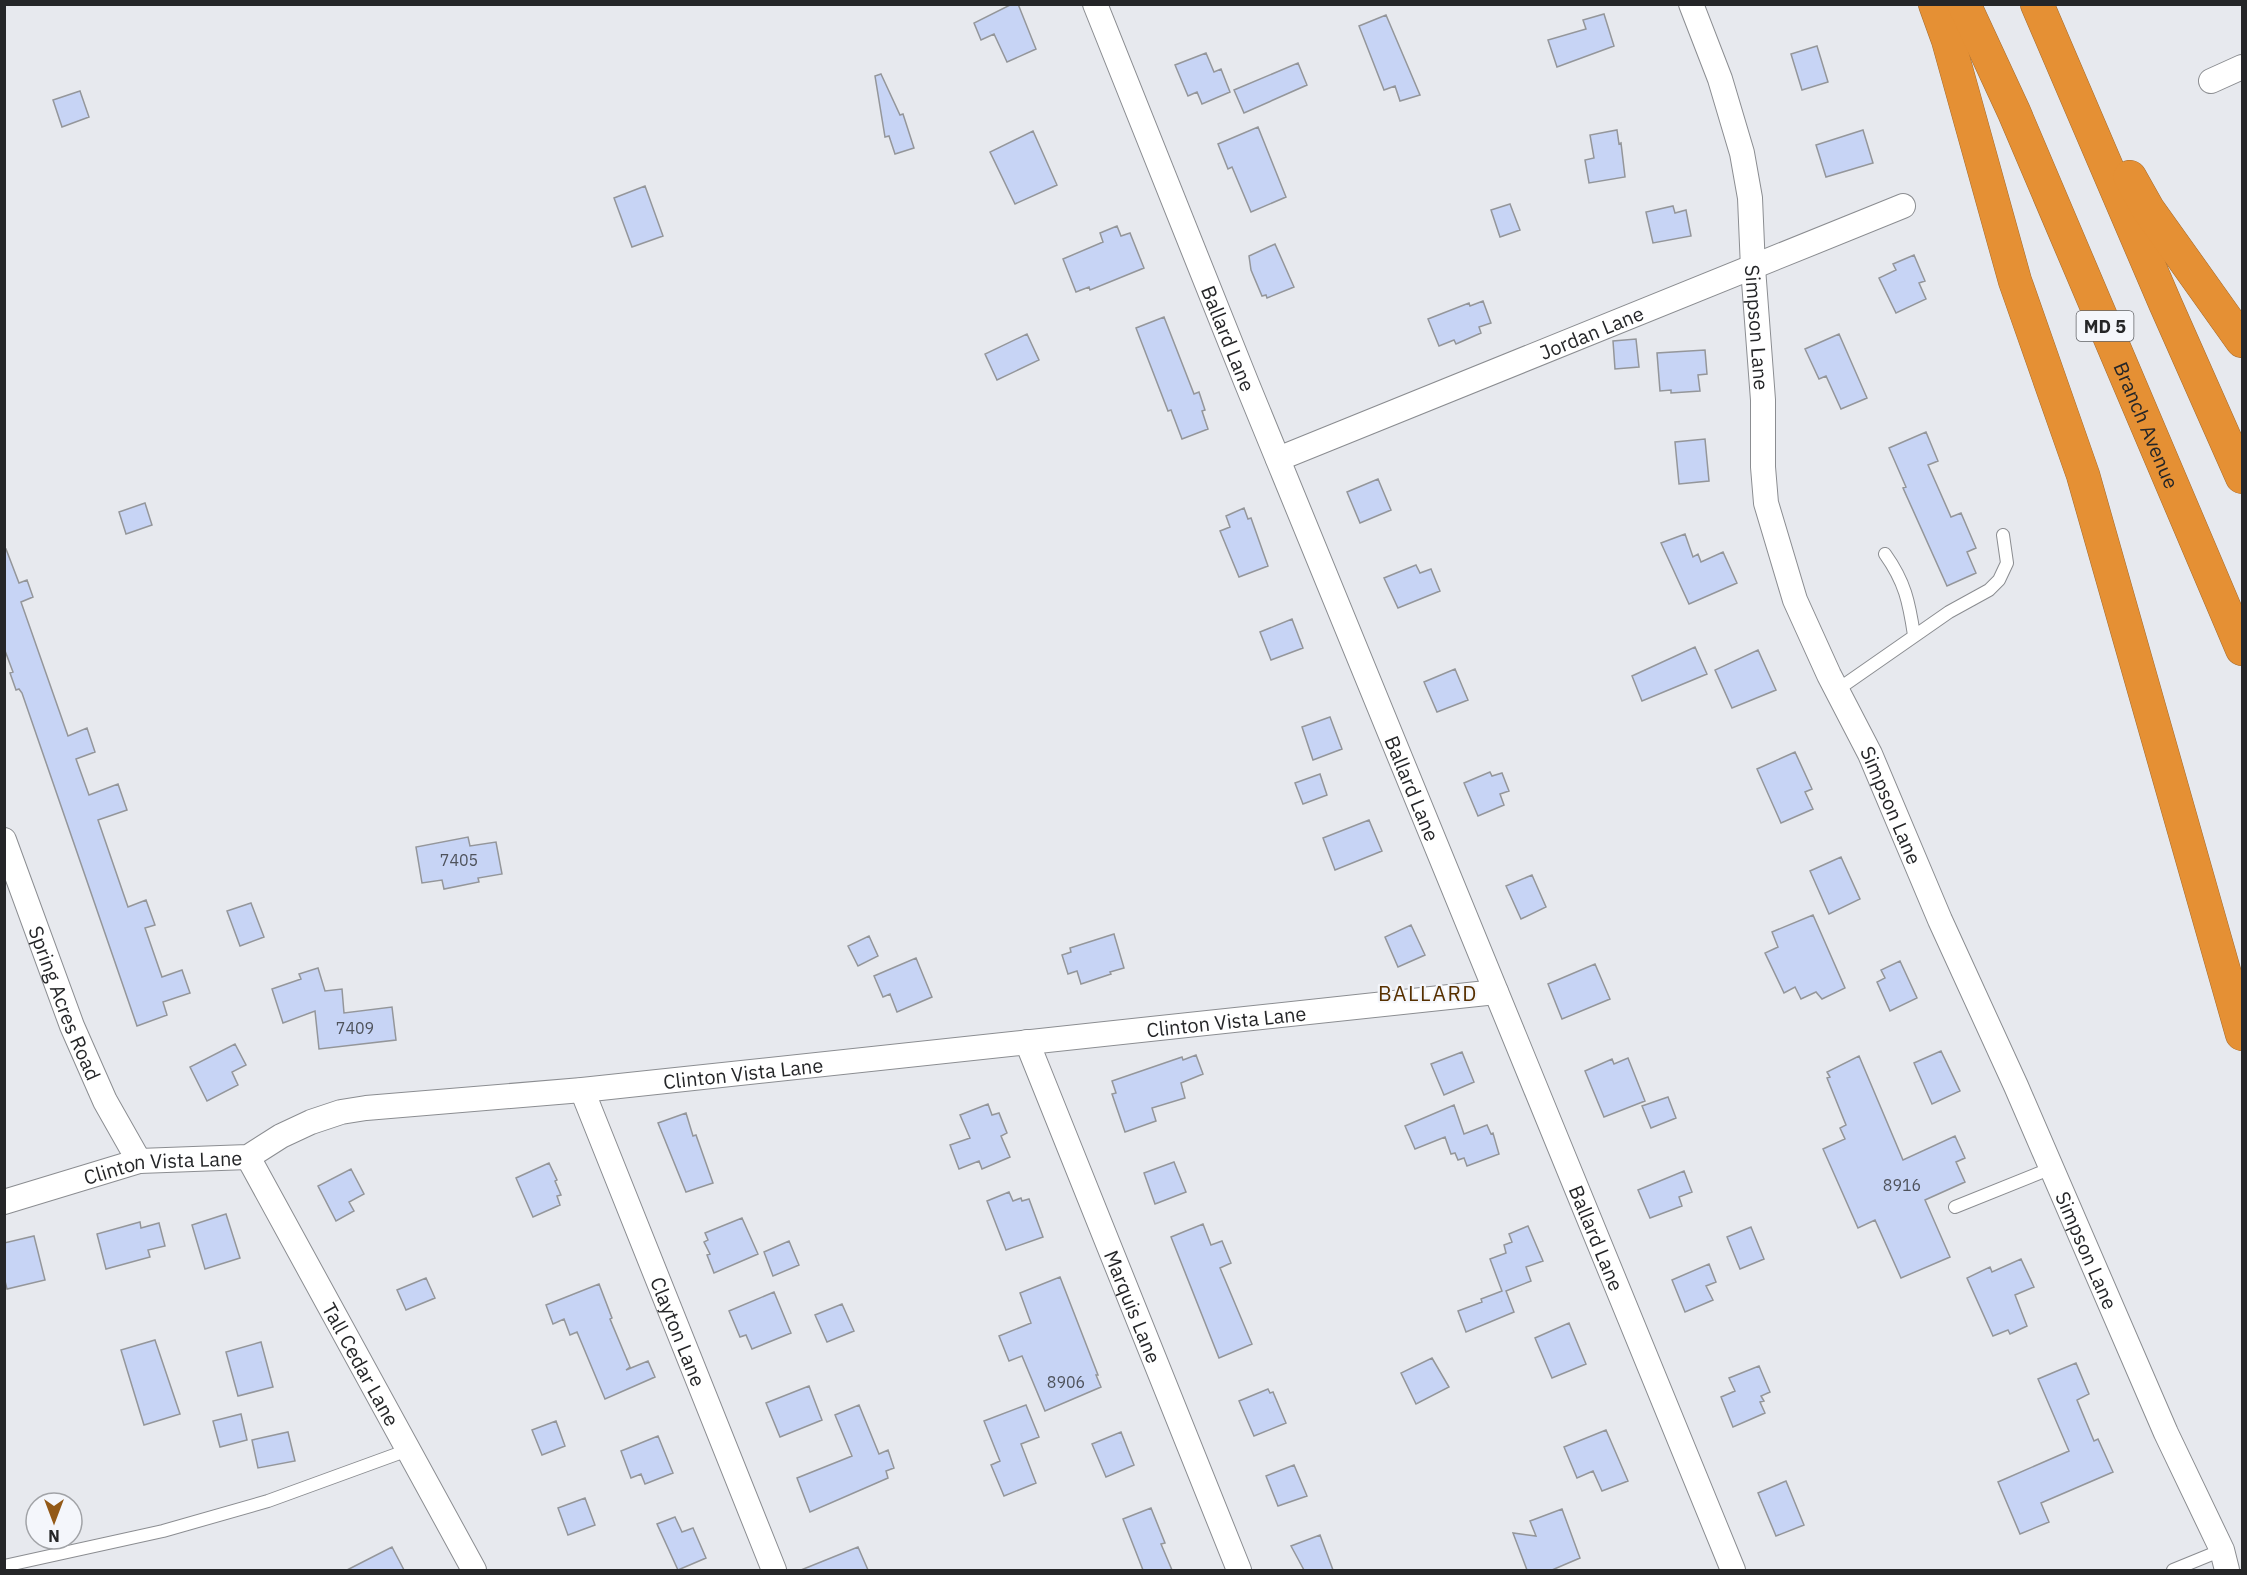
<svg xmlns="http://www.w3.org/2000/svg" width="2247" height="1575" font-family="'IBM Plex Sans',sans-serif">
<rect width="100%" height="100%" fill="#e7e9ee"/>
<path fill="#c7d4f5" stroke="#94969a" stroke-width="1.5" d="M 1012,4 L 1018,4 L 1036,49 L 1007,62 L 994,34 L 981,40 L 974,23 Z
M 1604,14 L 1614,46 L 1557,67 L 1548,40 L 1586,29 L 1583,20 Z
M 1386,15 L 1420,95 L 1400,101 L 1395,86 L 1384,90 L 1359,26 Z
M 1817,46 L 1828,82 L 1802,90 L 1791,54 Z
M 1206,53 L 1214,72 L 1221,69 L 1230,92 L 1202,104 L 1197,92 L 1188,96 L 1175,65 Z
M 1298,63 L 1307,85 L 1244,113 L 1234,90 Z
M 881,74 L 900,115 L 903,114 L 914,148 L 895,154 L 889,136 L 885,137 L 875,76 Z
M 80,91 L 89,117 L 62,127 L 53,100 Z
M 1258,127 L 1286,197 L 1251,212 L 1232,167 L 1228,169 L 1218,144 Z
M 1617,130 L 1619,144 L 1621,143 L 1625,177 L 1589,183 L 1585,160 L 1594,158 L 1590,135 Z
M 1863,130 L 1873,163 L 1826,177 L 1816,145 Z
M 1033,131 L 1057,185 L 1015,204 L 990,152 Z
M 645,186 L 663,236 L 632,247 L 614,198 Z
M 1510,204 L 1520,230 L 1500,237 L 1491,210 Z
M 1673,206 L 1675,213 L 1686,210 L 1691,236 L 1653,243 L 1646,212 Z
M 1117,226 L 1121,236 L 1130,233 L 1144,268 L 1090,290 L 1089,287 L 1076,292 L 1063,259 L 1103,242 L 1100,233 Z
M 1275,244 L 1294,287 L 1267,298 L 1266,295 L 1262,296 L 1251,270 L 1249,256 Z
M 1914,255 L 1925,281 L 1919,283 L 1926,299 L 1896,313 L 1879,278 L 1896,270 L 1893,264 Z
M 1483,301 L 1491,323 L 1479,327 L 1481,333 L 1456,344 L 1454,340 L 1439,346 L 1428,319 L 1469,303 L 1470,306 Z
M 1164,317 L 1194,394 L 1199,392 L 1205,410 L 1202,411 L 1208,429 L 1182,439 L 1171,410 L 1168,411 L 1136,328 Z
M 1027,334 L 1039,360 L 997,380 L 985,354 Z
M 1839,334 L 1867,398 L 1841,409 L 1826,376 L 1819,379 L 1805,349 Z
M 1636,339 L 1639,367 L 1615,369 L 1613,341 Z
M 1705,350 L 1707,374 L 1698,375 L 1700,391 L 1671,393 L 1671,390 L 1660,391 L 1657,353 Z
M 1926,432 L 1938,461 L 1928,465 L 1951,517 L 1961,513 L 1976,548 L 1967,552 L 1976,573 L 1947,586 L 1903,488 L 1906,487 L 1889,448 Z
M 1705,439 L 1709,481 L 1679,484 L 1675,442 Z
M 1378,479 L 1391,510 L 1360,523 L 1347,492 Z
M 145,503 L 152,525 L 126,534 L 119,512 Z
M 1244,508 L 1248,519 L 1251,518 L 1268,566 L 1239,577 L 1220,531 L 1230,527 L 1226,516 Z
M 1685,534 L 1693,557 L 1698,554 L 1701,562 L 1723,552 L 1737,583 L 1689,604 L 1661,543 Z
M 6,549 L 19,583 L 27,580 L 33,597 L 21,602 L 68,736 L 87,728 L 95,752 L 76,759 L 89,795 L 118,784 L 127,810 L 98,820 L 128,907 L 146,900 L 155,925 L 145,928 L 162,977 L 182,970 L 190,993 L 163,1002 L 167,1015 L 137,1026 L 22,693 L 19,689 L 16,690 L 10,673 L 13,672 L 4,648 L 4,550 Z
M 1416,565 L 1420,573 L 1431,569 L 1440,591 L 1398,608 L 1384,578 Z
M 1292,619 L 1303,648 L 1271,660 L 1260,632 Z
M 1695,647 L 1707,674 L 1642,701 L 1632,676 Z
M 1758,650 L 1776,690 L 1732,708 L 1715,670 Z
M 1455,669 L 1468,700 L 1437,712 L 1424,682 Z
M 1330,717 L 1342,749 L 1313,760 L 1302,727 Z
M 1795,752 L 1812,789 L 1805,792 L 1813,809 L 1781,823 L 1757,769 Z
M 1490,772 L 1492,776 L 1502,773 L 1509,791 L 1500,794 L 1504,805 L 1478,816 L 1464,783 Z
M 1320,774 L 1327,795 L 1303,804 L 1295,783 Z
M 1369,820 L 1382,851 L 1335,870 L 1323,838 Z
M 468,837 L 470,846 L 496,842 L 502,874 L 478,878 L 479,882 L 444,889 L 442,880 L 422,883 L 416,847 Z
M 1841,857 L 1860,899 L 1829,914 L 1810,871 Z
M 1532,875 L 1546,907 L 1521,919 L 1506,886 Z
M 251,903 L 264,937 L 240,946 L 227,911 Z
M 1813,915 L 1845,988 L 1822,999 L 1816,992 L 1801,999 L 1795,987 L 1784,993 L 1765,953 L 1778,947 L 1772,932 Z
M 1411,925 L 1425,955 L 1398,967 L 1385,937 Z
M 1114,934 L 1124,968 L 1110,972 L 1111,974 L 1081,984 L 1077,971 L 1068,974 L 1062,955 L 1071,952 L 1070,948 Z
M 869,936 L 878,956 L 858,966 L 848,946 Z
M 916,958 L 932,997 L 897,1012 L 890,994 L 883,997 L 874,976 Z
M 1900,961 L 1917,998 L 1890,1011 L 1877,982 L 1885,978 L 1881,970 Z
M 1595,964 L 1610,999 L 1562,1019 L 1548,984 Z
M 318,968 L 325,991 L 342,989 L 344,1013 L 392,1007 L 396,1040 L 319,1049 L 315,1011 L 283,1023 L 272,989 L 301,979 L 299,974 Z
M 235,1044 L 246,1065 L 232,1072 L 238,1085 L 207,1101 L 190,1067 Z
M 1941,1051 L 1960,1091 L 1932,1104 L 1914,1063 Z
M 1462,1052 L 1474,1082 L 1444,1095 L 1431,1064 Z
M 1196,1055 L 1203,1074 L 1181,1083 L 1185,1098 L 1152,1108 L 1156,1121 L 1125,1132 L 1112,1094 L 1116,1093 L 1112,1081 L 1182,1057 L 1183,1060 Z
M 1859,1056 L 1903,1160 L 1955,1136 L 1965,1158 L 1956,1162 L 1965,1182 L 1925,1200 L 1950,1257 L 1901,1278 L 1875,1220 L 1858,1228 L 1823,1149 L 1845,1139 L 1840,1128 L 1846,1125 L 1827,1078 L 1830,1077 L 1827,1072 Z
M 1628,1058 L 1645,1101 L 1604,1117 L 1585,1071 L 1612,1059 L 1614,1064 Z
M 1668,1097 L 1676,1118 L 1651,1128 L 1642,1106 Z
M 988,1104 L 992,1115 L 999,1113 L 1007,1133 L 1001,1136 L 1010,1157 L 982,1169 L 979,1161 L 959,1169 L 950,1145 L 970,1138 L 960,1115 Z
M 1454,1105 L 1464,1134 L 1487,1125 L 1491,1134 L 1493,1133 L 1499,1154 L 1467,1166 L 1464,1158 L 1458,1160 L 1455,1153 L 1451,1154 L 1445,1137 L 1415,1149 L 1405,1126 Z
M 686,1113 L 693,1136 L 696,1135 L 713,1183 L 686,1192 L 658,1123 Z
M 1174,1162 L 1186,1192 L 1155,1204 L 1144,1173 Z
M 549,1163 L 557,1180 L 555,1181 L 561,1195 L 557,1196 L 560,1205 L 533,1217 L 516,1178 Z
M 351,1169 L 364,1194 L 349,1202 L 354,1211 L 336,1221 L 318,1186 Z
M 1684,1171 L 1692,1192 L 1679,1197 L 1682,1206 L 1650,1218 L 1638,1190 Z
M 1009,1192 L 1013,1201 L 1021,1198 L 1022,1201 L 1029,1199 L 1043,1237 L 1006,1250 L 987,1201 Z
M 226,1214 L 240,1258 L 205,1269 L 192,1225 Z
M 742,1218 L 758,1254 L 714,1273 L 707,1255 L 710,1254 L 704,1242 L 708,1240 L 705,1233 Z
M 140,1222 L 141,1228 L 159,1223 L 165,1246 L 148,1250 L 150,1257 L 106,1269 L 97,1234 Z
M 1203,1224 L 1211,1245 L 1222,1241 L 1231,1263 L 1220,1268 L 1252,1344 L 1219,1358 L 1171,1237 Z
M 1528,1226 L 1543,1261 L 1526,1267 L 1531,1281 L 1506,1291 L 1514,1312 L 1466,1332 L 1458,1311 L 1482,1302 L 1481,1299 L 1502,1291 L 1490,1259 L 1506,1253 L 1504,1245 L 1512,1242 L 1509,1234 Z
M 1751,1227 L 1764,1259 L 1740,1269 L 1727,1237 Z
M 34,1236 L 45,1280 L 7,1289 L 4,1277 L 4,1243 Z
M 789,1241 L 799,1265 L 773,1276 L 764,1252 Z
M 2021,1259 L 2034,1287 L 2015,1295 L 2027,1326 L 2010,1334 L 2008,1330 L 1993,1336 L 1967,1278 L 1990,1267 L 1992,1272 Z
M 1709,1264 L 1716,1282 L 1706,1286 L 1713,1300 L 1685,1312 L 1672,1280 Z
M 1060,1277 L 1098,1375 L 1096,1375 L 1101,1387 L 1045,1411 L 1022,1356 L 1009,1361 L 999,1336 L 1031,1323 L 1020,1293 Z
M 426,1278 L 435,1298 L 406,1310 L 397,1290 Z
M 599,1284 L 612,1318 L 610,1319 L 630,1367 L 626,1370 L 648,1361 L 655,1377 L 605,1399 L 577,1332 L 570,1335 L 564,1319 L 553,1324 L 546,1305 Z
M 774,1292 L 791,1333 L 752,1349 L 746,1335 L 740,1337 L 729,1311 Z
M 842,1304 L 854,1331 L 827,1342 L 815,1315 Z
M 1569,1323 L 1586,1364 L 1552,1378 L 1535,1338 Z
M 155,1340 L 180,1414 L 144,1425 L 121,1350 Z
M 261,1342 L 273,1387 L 238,1396 L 226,1352 Z
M 1432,1358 L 1449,1387 L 1416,1404 L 1401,1373 Z
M 2076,1363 L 2089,1394 L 2077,1400 L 2094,1441 L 2098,1439 L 2113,1472 L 2041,1503 L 2049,1522 L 2020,1534 L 1998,1482 L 2069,1451 L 2038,1379 Z
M 1759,1366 L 1770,1392 L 1761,1396 L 1764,1401 L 1760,1402 L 1765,1413 L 1733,1427 L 1721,1397 L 1735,1391 L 1729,1378 Z
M 809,1386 L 822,1420 L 780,1437 L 766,1403 Z
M 1268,1389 L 1270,1393 L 1273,1392 L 1286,1423 L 1254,1436 L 1239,1401 Z
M 859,1405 L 879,1454 L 888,1450 L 894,1468 L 886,1471 L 888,1478 L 810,1512 L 797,1478 L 852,1456 L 835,1415 Z
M 1026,1405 L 1039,1437 L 1021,1444 L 1036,1483 L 1004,1496 L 991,1465 L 1000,1461 L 984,1421 Z
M 241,1414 L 247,1440 L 220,1447 L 213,1421 Z
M 556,1421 L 565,1446 L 542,1455 L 532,1430 Z
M 1606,1430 L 1628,1481 L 1602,1491 L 1593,1471 L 1577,1478 L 1564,1447 Z
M 288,1432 L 295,1461 L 258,1468 L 252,1440 Z
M 1121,1432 L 1134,1465 L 1106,1477 L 1092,1444 Z
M 658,1436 L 673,1473 L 645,1484 L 641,1474 L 631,1478 L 621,1451 Z
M 1294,1465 L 1307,1496 L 1278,1506 L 1266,1476 Z
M 1786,1481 L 1804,1525 L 1776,1536 L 1758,1493 Z
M 585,1498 L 595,1525 L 568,1535 L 558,1508 Z
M 1151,1508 L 1165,1543 L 1161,1544 L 1172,1570 L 1143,1570 L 1123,1519 Z
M 1562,1509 L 1580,1558 L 1552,1570 L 1527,1570 L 1513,1533 L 1536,1536 L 1530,1521 Z
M 675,1517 L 682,1532 L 693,1528 L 706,1558 L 678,1570 L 657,1524 Z
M 1320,1535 L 1333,1570 L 1304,1570 L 1291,1546 Z
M 392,1547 L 404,1570 L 347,1570 Z
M 858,1547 L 868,1570 L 801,1570 Z"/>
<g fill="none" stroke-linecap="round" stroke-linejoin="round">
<defs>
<path id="service" d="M 1885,554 C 1905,582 1909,602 1914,635
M 1837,690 L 1949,612 L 1989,590 L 1999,580 L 2007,563 L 2003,535
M 1955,1207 L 2052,1168
M 4,1566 L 163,1531 L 268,1501 L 408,1450
M 2173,1570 L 2222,1550"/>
<g id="minor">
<path id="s1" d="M 1095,4 L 1247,384 L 1733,1570"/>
<path id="s2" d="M 1691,4 L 1720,79 L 1742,153 L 1750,198 L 1753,268 L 1763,400 L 1763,467 L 1766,503 L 1795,600 L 1829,675 L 1870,754 L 1940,920 L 2016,1086 L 2166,1433 L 2222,1550 L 2227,1570"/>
<path d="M 2211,81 L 2242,67"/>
<path id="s3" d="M 1278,459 L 1903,206"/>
<path id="s4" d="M 4,840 L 72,1026 L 105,1101 L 139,1161"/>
<path id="s5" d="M 1027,1042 L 1239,1570"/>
<path id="s6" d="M 582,1090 L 774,1570"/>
<path id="s7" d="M 248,1157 L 474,1570"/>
<path id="s8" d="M 4,1202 L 139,1161 L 248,1157 L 281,1136 L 311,1122 L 341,1112 L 366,1108 L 582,1090 L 1496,992"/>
</g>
<g id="motorway">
<path d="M 1935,4 L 1948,40 L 2015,281 L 2083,475 L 2242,1034"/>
<path id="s9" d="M 1964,4 L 2014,112 L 2242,649"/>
<path d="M 2037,4 L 2165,303 L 2242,477"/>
<path d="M 2130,177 L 2148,209 L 2242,341"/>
</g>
</defs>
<use href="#service" stroke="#8b8d91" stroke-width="14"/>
<use href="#minor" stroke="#8b8d91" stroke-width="26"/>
<use href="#motorway" stroke="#a26b30" stroke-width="34"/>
<use href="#service" stroke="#fff" stroke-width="12"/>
<use href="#minor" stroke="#fff" stroke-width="24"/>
<use href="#motorway" stroke="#e59034" stroke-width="33"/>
</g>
<g text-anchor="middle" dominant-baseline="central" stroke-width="4.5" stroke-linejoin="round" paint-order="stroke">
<g font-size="16" fill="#4e525b">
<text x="459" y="860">7405</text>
<text x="355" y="1028">7409</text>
<text x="1902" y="1185">8916</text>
<text x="1066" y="1382">8906</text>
</g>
<rect fill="#f4f6fb" stroke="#636467" stroke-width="1.5" x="2076.5" y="311" width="57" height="30" rx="4.5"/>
<g font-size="18" font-weight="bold" fill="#252628">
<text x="2105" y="326">MD 5</text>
</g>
<g font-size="20" fill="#252628" stroke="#f4f6fb">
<text stroke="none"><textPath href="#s2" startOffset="333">Simpson Lane</textPath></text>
<text stroke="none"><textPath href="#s3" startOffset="338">Jordan Lane</textPath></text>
<text stroke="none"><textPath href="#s1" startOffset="360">Ballard Lane</textPath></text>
<text stroke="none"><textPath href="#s9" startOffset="459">Branch Avenue</textPath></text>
<text stroke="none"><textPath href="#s1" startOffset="846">Ballard Lane</textPath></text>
<text stroke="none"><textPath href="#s2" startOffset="837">Simpson Lane</textPath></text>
<text stroke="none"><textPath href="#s4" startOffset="174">Spring Acres Road</textPath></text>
<text stroke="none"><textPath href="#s8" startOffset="1244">Clinton Vista Lane</textPath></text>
<text stroke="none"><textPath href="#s8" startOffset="758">Clinton Vista Lane</textPath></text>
<text stroke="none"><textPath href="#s8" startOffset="164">Clinton Vista Lane</textPath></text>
<text stroke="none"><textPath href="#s1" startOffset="1332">Ballard Lane</textPath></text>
<text stroke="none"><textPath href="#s2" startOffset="1323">Simpson Lane</textPath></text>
<text stroke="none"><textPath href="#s5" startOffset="285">Marquis Lane</textPath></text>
<text stroke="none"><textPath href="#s6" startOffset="260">Clayton Lane</textPath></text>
<text stroke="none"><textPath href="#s7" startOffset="236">Tall Cedar Lane</textPath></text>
</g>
<g font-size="21" letter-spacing="1.5" fill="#573000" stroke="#f4f6fb">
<text x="1428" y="993">BALLARD</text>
</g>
</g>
<rect width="2247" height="1575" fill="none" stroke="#252628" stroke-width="12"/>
<g transform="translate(54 1521) rotate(180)"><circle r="28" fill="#f4f6fb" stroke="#a1a3a7" stroke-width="1.5"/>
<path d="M0-4.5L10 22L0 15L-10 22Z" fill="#935917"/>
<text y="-9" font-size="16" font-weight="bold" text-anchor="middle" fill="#252628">N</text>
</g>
</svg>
